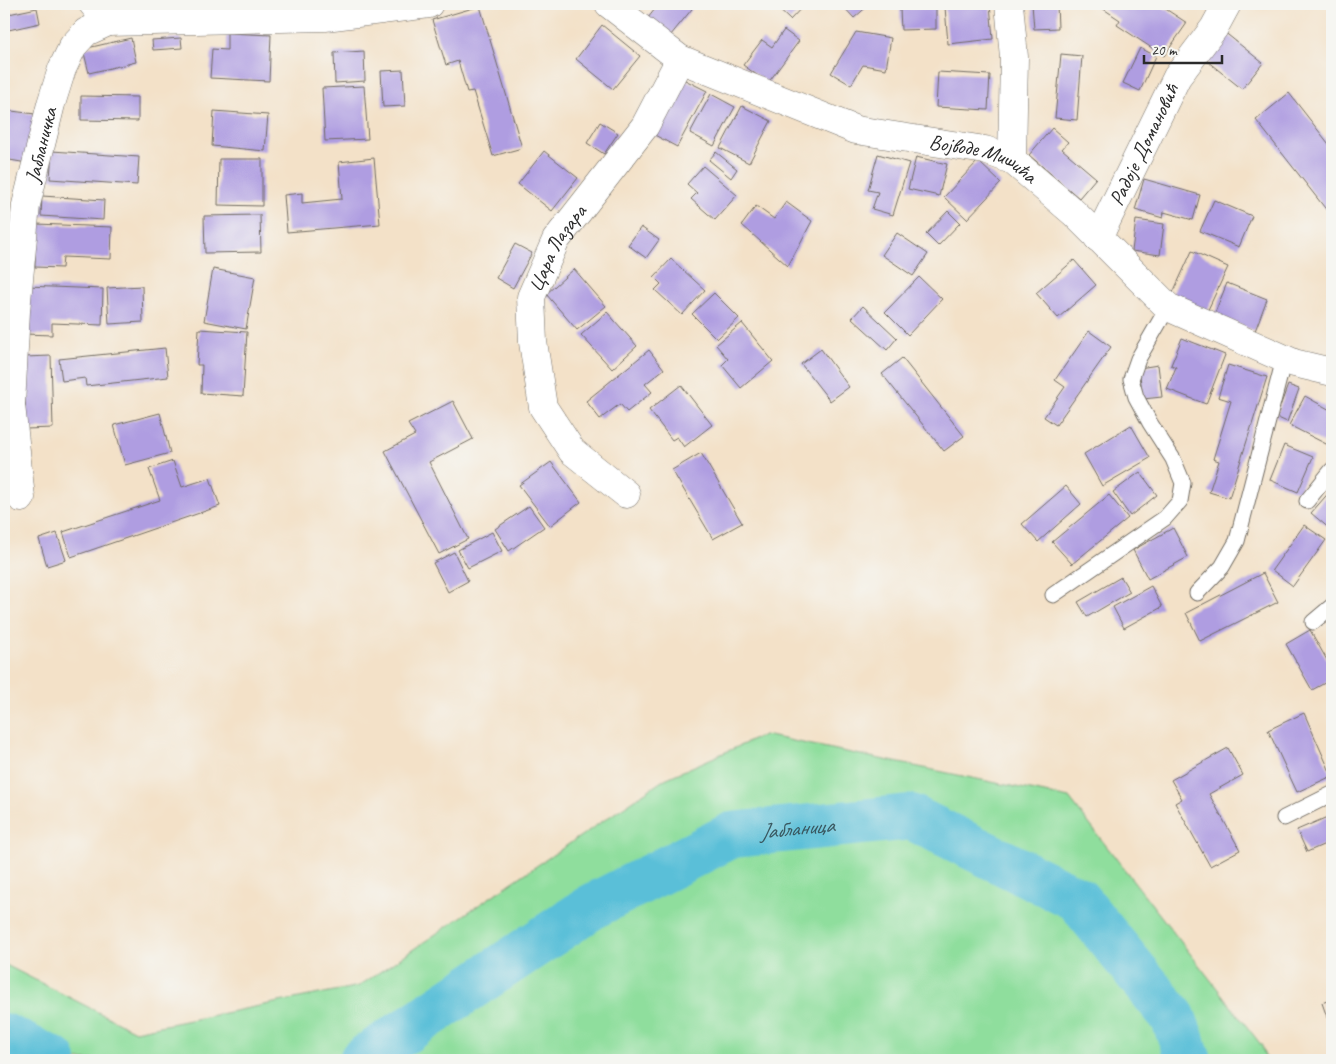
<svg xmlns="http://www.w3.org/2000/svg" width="1336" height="1064" font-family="Caveat,sans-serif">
<rect width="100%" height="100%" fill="#f6f6f2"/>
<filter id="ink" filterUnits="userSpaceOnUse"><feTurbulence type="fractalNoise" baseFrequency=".02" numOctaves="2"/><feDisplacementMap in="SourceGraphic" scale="10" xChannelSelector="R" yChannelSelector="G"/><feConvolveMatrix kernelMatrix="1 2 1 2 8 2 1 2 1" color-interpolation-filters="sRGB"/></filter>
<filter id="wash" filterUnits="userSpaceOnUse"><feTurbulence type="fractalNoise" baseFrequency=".0096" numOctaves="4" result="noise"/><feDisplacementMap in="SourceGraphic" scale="20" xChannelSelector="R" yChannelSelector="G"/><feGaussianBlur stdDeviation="1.12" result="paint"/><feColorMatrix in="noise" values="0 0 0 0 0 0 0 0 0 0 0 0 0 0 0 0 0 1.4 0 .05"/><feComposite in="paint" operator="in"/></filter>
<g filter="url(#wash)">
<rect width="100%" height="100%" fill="#f3e1c8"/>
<path fill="#8fde9d" stroke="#5d8464" d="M 764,735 L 1069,798 L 1262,1046 L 1266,1060 L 4,1060 L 4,964 L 135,1031 L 359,986 L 665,779 Z"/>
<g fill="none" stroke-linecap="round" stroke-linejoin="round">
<g stroke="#5abfd8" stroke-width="46">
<path d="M 4,1036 L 54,1060"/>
<path id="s1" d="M 362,1060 L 593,906 L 732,835 L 911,817 L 1077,899 L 1173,1017 L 1189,1060"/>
</g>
</g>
<g id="blocks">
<path fill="#af9de1" d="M 659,4 L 686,4 L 692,9 L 666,41 L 644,23 Z
M 773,4 L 805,4 L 790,20 Z
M 841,4 L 870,4 L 854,18 Z
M 979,4 L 990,4 L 993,39 L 948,44 L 945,7 Z
M 1032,4 L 1057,4 L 1058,28 L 1034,29 Z
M 1096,4 L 1158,4 L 1187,23 L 1164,56 L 1117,25 L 1120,20 Z
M 480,6 L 522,148 L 493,156 L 473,91 L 467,92 L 458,61 L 446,65 L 432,20 Z
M 37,8 L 40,23 L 4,31 L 4,15 Z
M 936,8 L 936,29 L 901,30 L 900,9 Z
M 602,25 L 640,56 L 613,89 L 576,59 Z
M 784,30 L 799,41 L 768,83 L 743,65 L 762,40 L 772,47 Z
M 1223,31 L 1263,63 L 1242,89 L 1202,57 Z
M 856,32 L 891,38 L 886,69 L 863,65 L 851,85 L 831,73 Z
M 227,33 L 271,35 L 269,81 L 210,78 L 212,49 L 227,50 Z
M 131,38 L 136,62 L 89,73 L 83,49 Z
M 181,38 L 182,48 L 153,50 L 152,40 Z
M 1140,48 L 1156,56 L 1140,91 L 1123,83 Z
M 364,51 L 365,81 L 335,83 L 334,53 Z
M 1061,54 L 1082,56 L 1077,120 L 1055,118 Z
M 403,70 L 405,106 L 383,107 L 381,71 Z
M 938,72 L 990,75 L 988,110 L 936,107 Z
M 679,77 L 707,91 L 677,147 L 649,132 Z
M 364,86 L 368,139 L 325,141 L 322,88 Z
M 1289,93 L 1332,148 L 1332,217 L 1256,120 Z
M 711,94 L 735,107 L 714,146 L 690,133 Z
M 81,96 L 138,97 L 138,121 L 81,120 Z
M 742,106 L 771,121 L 749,163 L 720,148 Z
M 4,110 L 35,114 L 27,163 L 4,159 Z
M 214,111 L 268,115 L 265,151 L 212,146 Z
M 600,122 L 618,133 L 604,154 L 587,143 Z
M 1052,128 L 1068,142 L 1062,149 L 1096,178 L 1079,198 L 1029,155 Z
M 52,151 L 139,157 L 137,185 L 50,179 Z
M 544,151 L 578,178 L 552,211 L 518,184 Z
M 716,152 L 737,169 L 731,178 L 709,160 Z
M 878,154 L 909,163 L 893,215 L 872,209 L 878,192 L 868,190 Z
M 916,157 L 947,164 L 939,196 L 908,189 Z
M 374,158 L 380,224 L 287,232 L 284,195 L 302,193 L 302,203 L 342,199 L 339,162 Z
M 219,159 L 262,159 L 262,206 L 218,205 Z
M 978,161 L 1001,183 L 967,219 L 944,197 Z
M 703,166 L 737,195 L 715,220 L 691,199 L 697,193 L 687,184 Z
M 1144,179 L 1200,195 L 1193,220 L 1164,212 L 1163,218 L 1135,210 Z
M 42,196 L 104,200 L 103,220 L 41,216 Z
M 1214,200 L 1252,216 L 1239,247 L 1200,231 Z
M 786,202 L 812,221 L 788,266 L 742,225 L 756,206 L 774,219 Z
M 948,211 L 960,223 L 938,246 L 926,234 Z
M 260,215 L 261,252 L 205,253 L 204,216 Z
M 1136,220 L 1164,224 L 1160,255 L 1132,251 Z
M 36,224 L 112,227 L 111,259 L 63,257 L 62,268 L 35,267 Z
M 641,227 L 659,240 L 646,258 L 628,245 Z
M 897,233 L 928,254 L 913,276 L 882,255 Z
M 515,244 L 532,253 L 513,288 L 496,278 Z
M 1192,251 L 1228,267 L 1206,314 L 1171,297 Z
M 671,259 L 705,290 L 682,315 L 655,290 L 661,284 L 654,277 Z
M 1074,260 L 1096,285 L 1058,318 L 1036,293 Z
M 213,269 L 255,277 L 246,329 L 204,321 Z
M 574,269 L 606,306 L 577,330 L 546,294 Z
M 919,277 L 942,299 L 908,335 L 885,312 Z
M 1227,283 L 1267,299 L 1255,331 L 1214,315 Z
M 26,286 L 103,289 L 102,325 L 52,323 L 52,335 L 24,334 Z
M 142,286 L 143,322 L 109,324 L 107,288 Z
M 714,293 L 739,318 L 717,339 L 692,314 Z
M 863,306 L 897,338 L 887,350 L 852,318 Z
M 607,312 L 637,346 L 612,369 L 581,335 Z
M 742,323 L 773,361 L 741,388 L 722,365 L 728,359 L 716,345 Z
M 199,329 L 247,332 L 243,396 L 201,393 L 202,365 L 197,365 Z
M 1089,331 L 1111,347 L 1056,425 L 1044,417 L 1065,387 L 1055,380 Z
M 1182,338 L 1225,355 L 1206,404 L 1167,389 L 1176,367 L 1171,365 Z
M 165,348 L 168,377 L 86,386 L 85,378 L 62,381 L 59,359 Z
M 821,349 L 849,387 L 830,401 L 801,364 Z
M 649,350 L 664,369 L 645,384 L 652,392 L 627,412 L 620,404 L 600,419 L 586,401 Z
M 51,356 L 53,428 L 26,429 L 24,357 Z
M 902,358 L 964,436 L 944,451 L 882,374 Z
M 1158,365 L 1162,397 L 1143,399 L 1139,368 Z
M 1228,365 L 1267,377 L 1229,498 L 1209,492 L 1219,461 L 1213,459 L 1231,401 L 1218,397 Z
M 681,385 L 712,425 L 684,447 L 677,437 L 672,440 L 649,410 Z
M 1288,385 L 1299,389 L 1287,422 L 1276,417 Z
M 1305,396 L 1332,411 L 1332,447 L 1289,425 Z
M 453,401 L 473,439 L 429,462 L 468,539 L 439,554 L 385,451 L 415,435 L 408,424 Z
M 160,413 L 170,453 L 125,465 L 114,425 Z
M 1131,425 L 1150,458 L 1102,486 L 1084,454 Z
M 1284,445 L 1313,457 L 1298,492 L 1270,480 Z
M 701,453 L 742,523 L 713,539 L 672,470 Z
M 173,461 L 182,487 L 210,478 L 220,506 L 71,557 L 63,532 L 160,500 L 149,469 Z
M 551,462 L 581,502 L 550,526 L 519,485 Z
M 1140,472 L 1157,495 L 1130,516 L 1113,492 Z
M 1066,486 L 1081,504 L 1038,542 L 1022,524 Z
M 1332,489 L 1332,528 L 1331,530 L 1311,513 Z
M 1109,495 L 1128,518 L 1072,564 L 1052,542 Z
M 529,506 L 544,527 L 509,551 L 495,529 Z
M 1304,525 L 1326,540 L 1293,586 L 1272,570 Z
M 1173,528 L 1188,557 L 1148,579 L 1133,550 Z
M 492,532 L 502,551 L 468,568 L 458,550 Z
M 57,533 L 66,560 L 47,566 L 39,539 Z
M 454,552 L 468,581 L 448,592 L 433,563 Z
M 1263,573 L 1278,602 L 1200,641 L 1186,613 Z
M 1121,577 L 1130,592 L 1087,617 L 1078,602 Z
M 1151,586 L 1162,607 L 1124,628 L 1113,607 Z
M 1310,630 L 1332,669 L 1332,679 L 1312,690 L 1286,644 Z
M 1304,713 L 1332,776 L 1297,792 L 1268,730 Z
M 1228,748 L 1243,775 L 1209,794 L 1240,850 L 1210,866 L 1175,803 L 1182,799 L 1171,780 Z
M 1332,815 L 1332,841 L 1307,852 L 1297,830 Z
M 1332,999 L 1332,1031 L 1322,1003 Z"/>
</g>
</g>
<g filter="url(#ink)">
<use href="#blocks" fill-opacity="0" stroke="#716b62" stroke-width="1"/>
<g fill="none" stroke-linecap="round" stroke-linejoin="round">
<defs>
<path id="service" d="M 1307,501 L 1332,470
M 1197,593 L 1222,567 L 1237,541 L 1284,359
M 1053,595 L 1165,518 L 1180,501 L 1183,483 L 1173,459 L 1150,423 L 1136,397 L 1131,379 L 1138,359 L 1168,307
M 1313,622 L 1332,606
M 1284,818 L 1332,794"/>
<g id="minor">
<path d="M 93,4 L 108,22 L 325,17 L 429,4"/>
<path id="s2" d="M 609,4 L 680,59 L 856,130 L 985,150 L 1012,160 L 1074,213 L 1168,307 L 1294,363 L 1332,372"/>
<path d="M 1009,4 L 1014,57 L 1012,160"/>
<path id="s3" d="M 1098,238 L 1177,77 L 1214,28 L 1227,4"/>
<path id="s4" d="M 626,494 L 572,451 L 543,407 L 533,342 L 531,297 L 556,240 L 645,126 L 680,59"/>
<path id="s5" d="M 21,498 L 11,405 L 16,311 L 26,205 L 51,104 L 62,69 L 73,46 L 86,32 L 108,22"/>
</g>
</defs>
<use href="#service" stroke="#716b62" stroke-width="17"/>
<use href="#minor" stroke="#716b62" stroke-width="29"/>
<use href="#service" stroke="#fff" stroke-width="15"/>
<use href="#minor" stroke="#fff" stroke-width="28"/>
</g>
</g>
<g text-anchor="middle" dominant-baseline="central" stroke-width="4" stroke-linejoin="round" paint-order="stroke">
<g font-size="21" fill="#2b2b2b" stroke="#f6f6f2">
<text stroke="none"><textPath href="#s5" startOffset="356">Јабланичка</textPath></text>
<text stroke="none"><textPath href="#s3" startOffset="104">Радоје Домановић</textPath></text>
<text stroke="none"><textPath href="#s2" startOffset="411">Војводе Мишића</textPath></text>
<text stroke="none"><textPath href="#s4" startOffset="288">Цара Лазара</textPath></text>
</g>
<g font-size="22" font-style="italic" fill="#39575f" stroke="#f6f6f2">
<text stroke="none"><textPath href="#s1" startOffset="499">Јабланица</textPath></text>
</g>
</g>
<rect width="1336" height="1064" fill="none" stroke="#f6f6f2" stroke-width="20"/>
<path d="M1144 55v8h78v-8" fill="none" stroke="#2b2b2b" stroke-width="2.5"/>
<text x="1151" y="55" font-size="15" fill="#2b2b2b" stroke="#f6f6f2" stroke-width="4" paint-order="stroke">20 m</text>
</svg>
